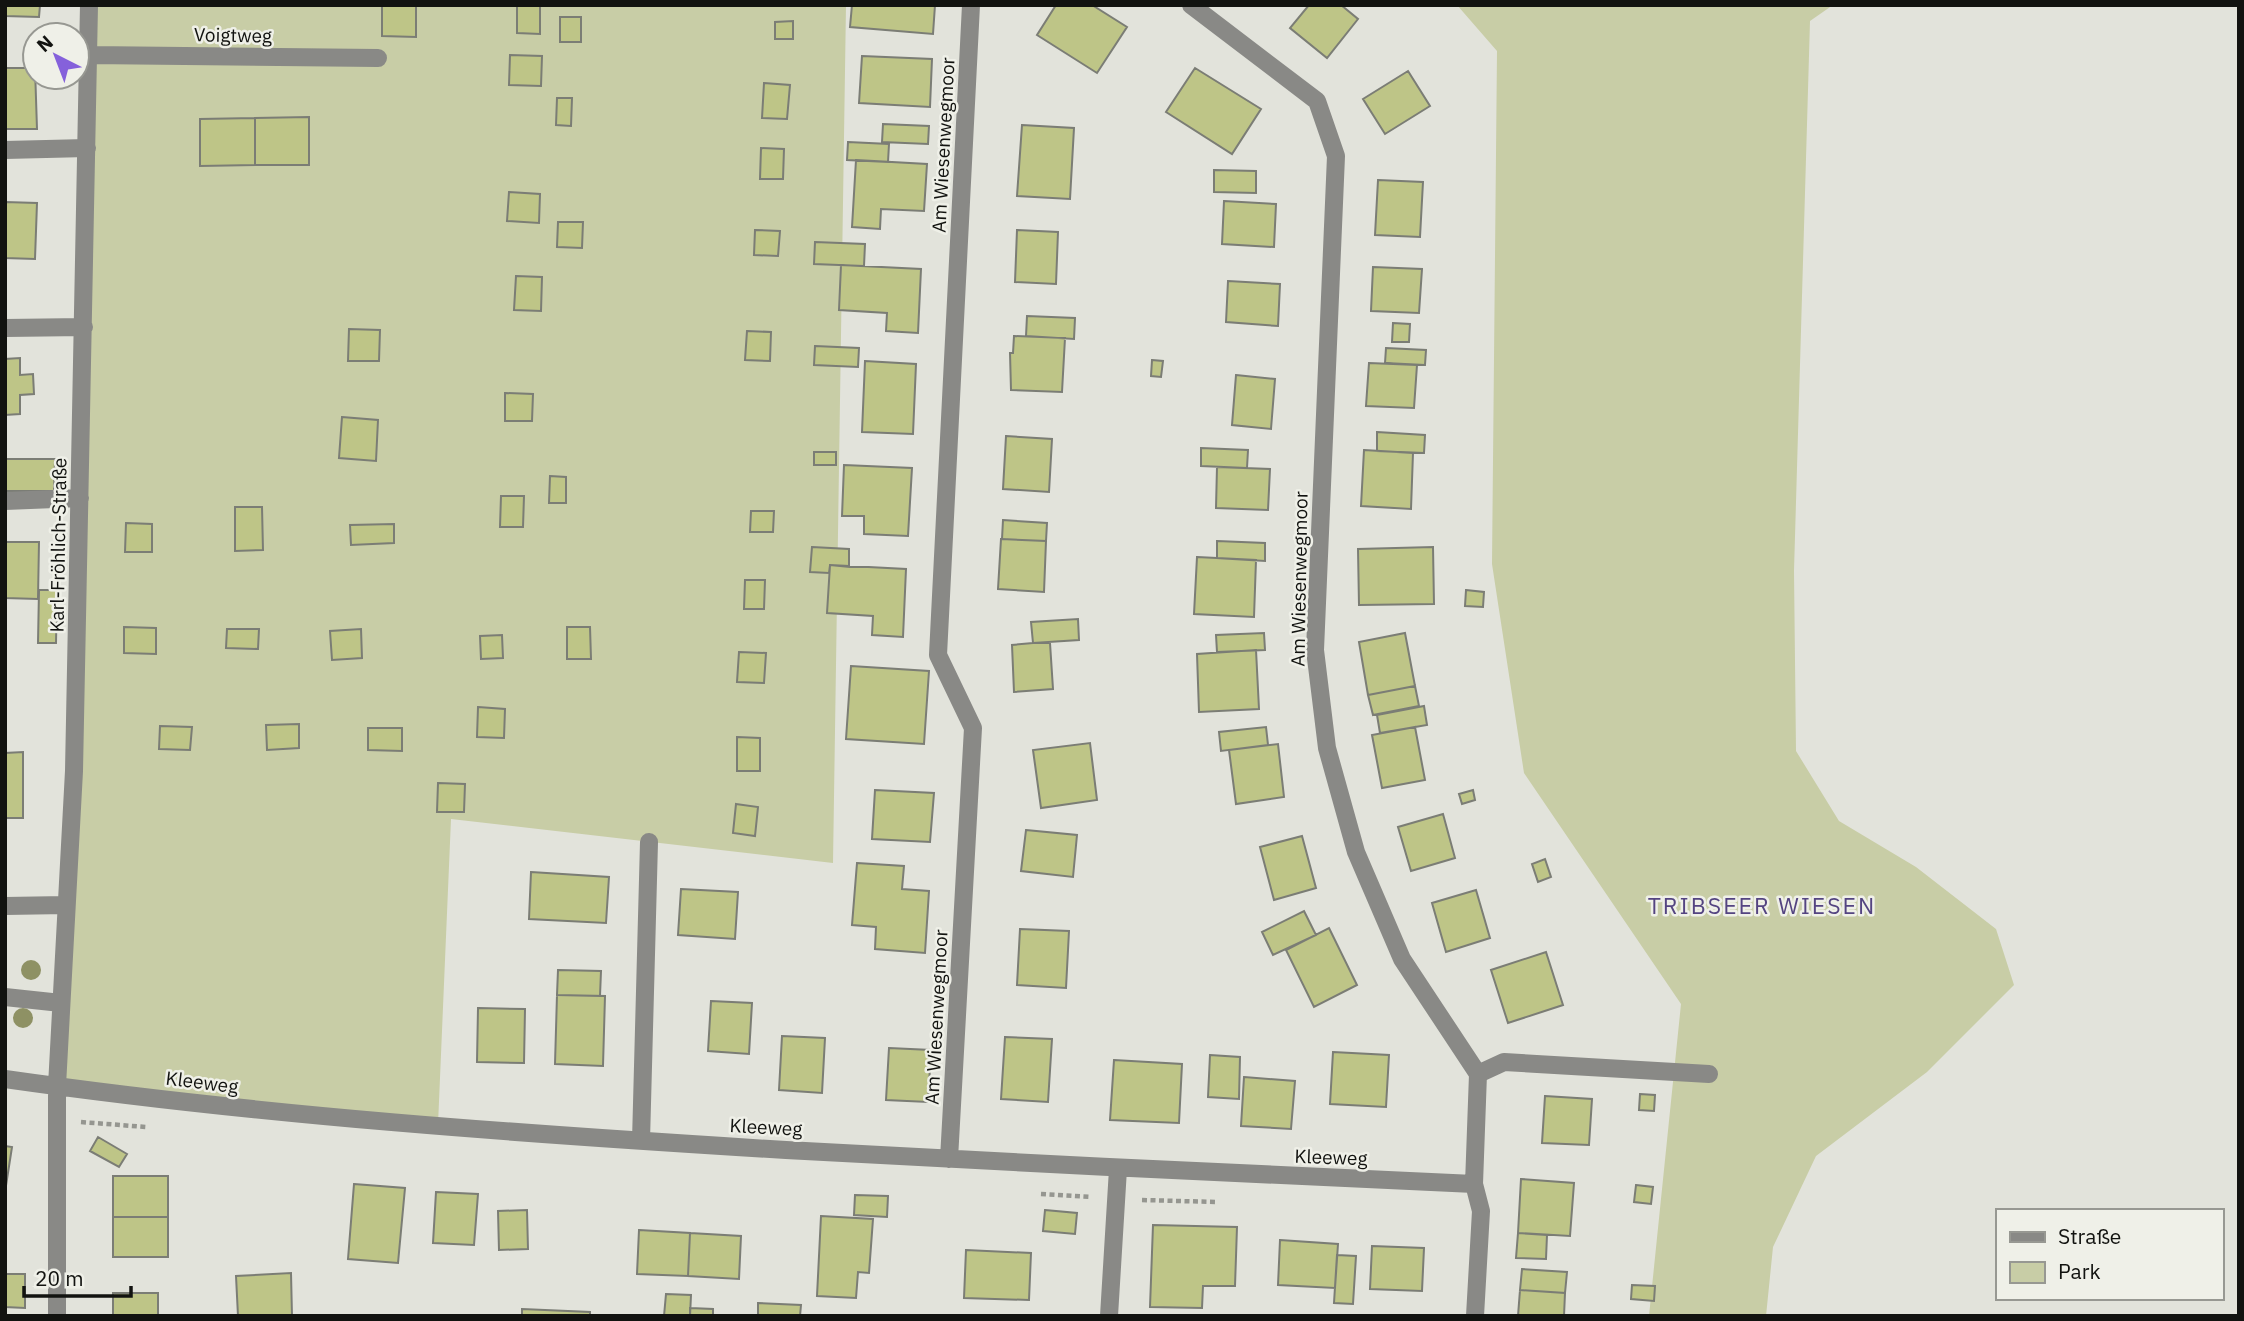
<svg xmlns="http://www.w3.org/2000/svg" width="2244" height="1321" font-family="'IBM Plex Sans',sans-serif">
<rect width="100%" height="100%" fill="#e2e3db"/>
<path fill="#c8cda6" d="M 89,5 L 846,5 L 833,863 L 451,819 L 438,1125 L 57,1086 Z
M 1457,5 L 1833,5 L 1810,21 L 1794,571 L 1796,751 L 1839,821 L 1916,867 L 1996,929 L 2014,985 L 1927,1072 L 1816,1156 L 1773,1247 L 1766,1316 L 1649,1316 L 1681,1004 L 1524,773 L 1492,564 L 1497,51 Z"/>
<path fill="#bec587" stroke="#7b7d75" stroke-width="2" d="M 5,5 L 40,5 L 39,17 L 5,16 Z
M 382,5 L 416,5 L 416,37 L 382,36 Z
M 517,5 L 540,5 L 540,34 L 517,33 Z
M 852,5 L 935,5 L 933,34 L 850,27 Z
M 1056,5 L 1092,5 L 1127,27 L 1097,73 L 1037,35 Z
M 1309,5 L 1341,5 L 1358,19 L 1327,58 L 1290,28 Z
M 560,17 L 581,17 L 581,42 L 560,42 Z
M 793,21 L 793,39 L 775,39 L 775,22 Z
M 510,55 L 542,56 L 541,86 L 509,85 Z
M 862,56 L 932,59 L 930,107 L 859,103 Z
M 5,68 L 35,68 L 37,129 L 5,129 Z
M 1195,68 L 1261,109 L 1232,154 L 1166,112 Z
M 1408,71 L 1430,106 L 1385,134 L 1363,99 Z
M 764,83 L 790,85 L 787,119 L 762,118 Z
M 557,98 L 572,98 L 571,126 L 556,125 Z
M 309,117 L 309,165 L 255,165 L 255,118 Z
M 255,118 L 255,165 L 200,166 L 200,119 Z
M 883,124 L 929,126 L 928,144 L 882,142 Z
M 1022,125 L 1074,128 L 1070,199 L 1017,196 Z
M 848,142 L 889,144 L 888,162 L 847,160 Z
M 761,148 L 784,149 L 783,179 L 760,179 Z
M 856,160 L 927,164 L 924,211 L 881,209 L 880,229 L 852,227 Z
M 1214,170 L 1256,171 L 1256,193 L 1214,192 Z
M 1378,180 L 1423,182 L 1420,237 L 1375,235 Z
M 509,192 L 540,194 L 539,223 L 507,221 Z
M 1224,201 L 1276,204 L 1274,247 L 1222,244 Z
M 5,202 L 37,203 L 35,259 L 5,258 Z
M 558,222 L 583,222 L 582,248 L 557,247 Z
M 755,230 L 780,231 L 778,256 L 754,255 Z
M 1017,230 L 1058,232 L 1056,284 L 1015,282 Z
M 815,242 L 865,244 L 864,266 L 814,264 Z
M 841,265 L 921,269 L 918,333 L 886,331 L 887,313 L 839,310 Z
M 1373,267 L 1422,269 L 1419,313 L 1371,311 Z
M 516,276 L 542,277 L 541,311 L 514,310 Z
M 1228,281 L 1280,284 L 1278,326 L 1226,322 Z
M 1027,316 L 1075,318 L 1074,339 L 1026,336 Z
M 1393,323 L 1410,324 L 1409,342 L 1392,342 Z
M 349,329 L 380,330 L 379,361 L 348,361 Z
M 747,331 L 771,332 L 770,361 L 745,360 Z
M 1014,336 L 1065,338 L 1062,392 L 1011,390 L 1010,353 L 1013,353 Z
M 815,346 L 859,348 L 858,367 L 814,365 Z
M 1386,348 L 1426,350 L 1425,365 L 1385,363 Z
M 20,358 L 20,375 L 33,374 L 34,394 L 20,395 L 20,414 L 5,415 L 5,359 Z
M 1152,360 L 1163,361 L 1161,377 L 1151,376 Z
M 865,361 L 916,364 L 913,434 L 862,432 Z
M 1369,363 L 1417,365 L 1414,408 L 1366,406 Z
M 1236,375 L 1275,379 L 1271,429 L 1232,425 Z
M 505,393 L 533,394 L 532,421 L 505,421 Z
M 342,417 L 378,420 L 376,461 L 339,458 Z
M 1377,432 L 1425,435 L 1424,453 L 1377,451 Z
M 1006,436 L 1052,439 L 1049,492 L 1003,489 Z
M 1201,448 L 1248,450 L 1247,468 L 1201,466 Z
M 1364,450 L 1413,453 L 1411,509 L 1361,506 Z
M 814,452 L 836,452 L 836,465 L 814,465 Z
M 5,459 L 55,459 L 54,491 L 5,491 Z
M 844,465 L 912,468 L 908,536 L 864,534 L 864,516 L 842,516 Z
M 1217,467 L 1270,469 L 1268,510 L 1216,508 Z
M 550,476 L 566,477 L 566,503 L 549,503 Z
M 501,496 L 524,496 L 523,527 L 500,527 Z
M 235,507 L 262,507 L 263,550 L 235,551 Z
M 751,511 L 774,511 L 773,532 L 750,532 Z
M 1003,520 L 1047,523 L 1046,541 L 1002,539 Z
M 126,523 L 152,524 L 152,552 L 125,552 Z
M 394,524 L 394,543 L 351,545 L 350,525 Z
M 1001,539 L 1046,541 L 1044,592 L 998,589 Z
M 1217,541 L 1265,543 L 1265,561 L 1217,558 Z
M 5,542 L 39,542 L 38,599 L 5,598 Z
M 812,547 L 849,549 L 849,567 L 830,565 L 829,573 L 810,572 Z
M 1433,547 L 1434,604 L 1359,605 L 1358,549 Z
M 1197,557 L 1256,560 L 1254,617 L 1194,614 Z
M 830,565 L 906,569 L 903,637 L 872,635 L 873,616 L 827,613 Z
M 745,580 L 765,580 L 764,609 L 744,609 Z
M 39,590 L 57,590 L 56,643 L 38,643 Z
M 1466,590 L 1484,592 L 1483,607 L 1465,606 Z
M 1078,619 L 1079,640 L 1033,643 L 1031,622 Z
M 124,627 L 156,628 L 156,654 L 124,653 Z
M 567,627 L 590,627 L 591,659 L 567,659 Z
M 227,629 L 259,629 L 258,649 L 226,648 Z
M 361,629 L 362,658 L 332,660 L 330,631 Z
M 1264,633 L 1265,650 L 1217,652 L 1216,635 Z
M 1405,633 L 1415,686 L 1368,695 L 1359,642 Z
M 502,635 L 503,658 L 481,659 L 480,636 Z
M 1033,643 L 1050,643 L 1053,689 L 1014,692 L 1012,645 Z
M 1256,650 L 1259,709 L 1199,712 L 1197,654 Z
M 739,652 L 766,653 L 764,683 L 737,682 Z
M 851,666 L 929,671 L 924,744 L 846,739 Z
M 1415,686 L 1419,706 L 1373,715 L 1368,695 Z
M 1424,706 L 1427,725 L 1380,733 L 1377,715 Z
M 478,707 L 505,709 L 504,738 L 477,737 Z
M 299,724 L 299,748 L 267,750 L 266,725 Z
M 160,726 L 192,727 L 190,750 L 159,749 Z
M 1266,727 L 1268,745 L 1221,751 L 1219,732 Z
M 1415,727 L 1425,780 L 1382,788 L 1372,735 Z
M 368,728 L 402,728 L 402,751 L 368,750 Z
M 737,737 L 760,738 L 760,771 L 737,771 Z
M 1090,743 L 1097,800 L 1041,808 L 1033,750 Z
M 1278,744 L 1284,797 L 1236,804 L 1229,750 Z
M 23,752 L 23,818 L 5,818 L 5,753 Z
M 438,783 L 465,784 L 464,812 L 437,812 Z
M 875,790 L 934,793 L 930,842 L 872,839 Z
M 1473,790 L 1475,800 L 1462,804 L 1459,794 Z
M 736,804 L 758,807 L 755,836 L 733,833 Z
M 1443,814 L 1455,858 L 1411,871 L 1398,827 Z
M 1026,830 L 1077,835 L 1073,877 L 1021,871 Z
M 1302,836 L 1316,888 L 1274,900 L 1260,847 Z
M 1545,859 L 1551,877 L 1538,882 L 1532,864 Z
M 857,863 L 904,866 L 902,889 L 929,891 L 925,953 L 875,949 L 876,927 L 852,925 Z
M 531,872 L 609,877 L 606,923 L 529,919 Z
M 681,889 L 738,892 L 735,939 L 678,935 Z
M 1476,890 L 1490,938 L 1446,952 L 1432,903 Z
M 1304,911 L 1316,935 L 1273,955 L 1262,932 Z
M 1329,928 L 1357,985 L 1314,1007 L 1286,950 Z
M 1020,929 L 1069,931 L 1066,988 L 1017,985 Z
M 1546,952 L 1563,1005 L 1508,1023 L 1491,970 Z
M 558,970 L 601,971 L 600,996 L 557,995 Z
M 557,995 L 605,996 L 603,1066 L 555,1064 Z
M 711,1001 L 752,1003 L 749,1054 L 708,1051 Z
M 478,1008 L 525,1009 L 524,1063 L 477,1062 Z
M 782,1036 L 825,1038 L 822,1093 L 779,1090 Z
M 1005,1037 L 1052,1039 L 1048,1102 L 1001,1099 Z
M 889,1048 L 931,1050 L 928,1102 L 886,1100 Z
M 1333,1052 L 1389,1055 L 1386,1107 L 1330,1104 Z
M 1210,1055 L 1240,1057 L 1239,1099 L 1208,1097 Z
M 1114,1060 L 1182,1064 L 1179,1123 L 1110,1120 Z
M 1244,1077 L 1295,1081 L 1291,1129 L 1241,1126 Z
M 1640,1094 L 1655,1095 L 1654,1111 L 1639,1110 Z
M 1545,1096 L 1592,1099 L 1589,1145 L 1542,1143 Z
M 98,1137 L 127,1154 L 119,1167 L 90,1151 Z
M 5,1146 L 12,1147 L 5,1192 Z
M 113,1176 L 168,1176 L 168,1217 L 113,1217 Z
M 1521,1179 L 1574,1183 L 1570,1236 L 1518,1233 Z
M 354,1184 L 405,1188 L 398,1263 L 348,1259 Z
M 1636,1185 L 1653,1187 L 1651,1204 L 1634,1202 Z
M 436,1192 L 478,1194 L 474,1245 L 433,1243 Z
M 855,1195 L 888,1196 L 887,1217 L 854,1215 Z
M 527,1210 L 528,1249 L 499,1250 L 498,1211 Z
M 1045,1210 L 1077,1213 L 1075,1234 L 1043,1231 Z
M 821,1216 L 873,1219 L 869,1273 L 858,1272 L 856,1298 L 817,1296 Z
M 113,1217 L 168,1217 L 168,1257 L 113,1257 Z
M 1153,1225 L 1237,1227 L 1235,1286 L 1203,1286 L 1202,1308 L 1150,1307 Z
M 639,1230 L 690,1233 L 688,1276 L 637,1274 Z
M 690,1233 L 741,1236 L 739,1279 L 688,1276 Z
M 1518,1233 L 1547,1235 L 1546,1259 L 1516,1258 Z
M 1280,1240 L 1338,1244 L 1335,1288 L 1278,1285 Z
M 1372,1246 L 1424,1248 L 1422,1291 L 1370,1289 Z
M 966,1250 L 1031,1253 L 1029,1300 L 964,1298 Z
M 1337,1255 L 1356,1256 L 1353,1304 L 1334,1303 Z
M 1522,1269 L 1567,1272 L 1565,1293 L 1520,1290 Z
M 291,1273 L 292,1316 L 238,1316 L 236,1276 Z
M 5,1274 L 25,1274 L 25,1308 L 5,1307 Z
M 1632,1285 L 1655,1286 L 1654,1301 L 1631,1299 Z
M 1520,1290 L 1565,1293 L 1564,1316 L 1518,1316 Z
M 113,1293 L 158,1293 L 158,1316 L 113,1316 Z
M 666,1294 L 691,1295 L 690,1316 L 664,1316 Z
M 758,1303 L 801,1305 L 800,1316 L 758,1316 Z
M 690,1308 L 713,1309 L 713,1316 L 690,1316 Z
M 522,1309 L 590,1312 L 590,1316 L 522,1316 Z"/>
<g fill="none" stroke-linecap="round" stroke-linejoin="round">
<path stroke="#959690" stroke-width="4.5" stroke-dasharray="5 3.5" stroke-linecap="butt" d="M 81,1122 L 146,1127
M 1041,1194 L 1091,1197
M 1142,1200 L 1217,1202"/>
<path stroke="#898986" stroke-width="18" d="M 1191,5 L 1317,101 L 1336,156 L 1315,650 L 1327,748 L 1356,852 L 1402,959 L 1478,1074 L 1474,1184 L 1481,1211 L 1475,1316
M 89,55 L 378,58
M 5,150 L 87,148
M 5,328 L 84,327
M 5,501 L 80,498
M 5,906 L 66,905
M 5,997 L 61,1003
M 1478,1074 L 1504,1062 L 1709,1074
M 5,1079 C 264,1116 525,1134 786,1150 C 1015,1163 1245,1174 1474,1184
M 641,1141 L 649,842
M 949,1159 L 973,728 L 938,655 L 971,5
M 57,1316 L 57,1086 L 74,771 L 89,5
M 1109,1316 L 1118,1169"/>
</g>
<g fill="#8e9164">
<circle cx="31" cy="970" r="10"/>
<circle cx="23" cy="1018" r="10"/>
</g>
<g text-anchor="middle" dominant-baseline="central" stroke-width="5" stroke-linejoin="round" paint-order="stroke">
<g font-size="19" fill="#121310" stroke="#eff0e8">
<text transform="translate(233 35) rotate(1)">Voigtweg</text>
<text transform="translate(943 145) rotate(-87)">Am Wiesenwegmoor</text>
<text transform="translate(58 545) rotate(-89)">Karl-Fröhlich-Straße</text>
<text transform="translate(1299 579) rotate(-89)">Am Wiesenwegmoor</text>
<text transform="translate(936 1017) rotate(-87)">Am Wiesenwegmoor</text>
<text transform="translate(202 1082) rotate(7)">Kleeweg</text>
<text transform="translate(766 1127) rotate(3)">Kleeweg</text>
<text transform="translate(1331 1157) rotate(2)">Kleeweg</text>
</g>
<g font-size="23" letter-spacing="2" fill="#544481" stroke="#eff0e8">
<text x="1762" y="905">TRIBSEER WIESEN</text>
</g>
</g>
<rect width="2244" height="1321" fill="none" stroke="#121310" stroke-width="14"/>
<rect x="1996" y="1209" width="228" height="91" fill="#eff0e8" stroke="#979892" stroke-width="2"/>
<rect x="2010" y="1232" width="35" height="10" fill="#898986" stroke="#979892" stroke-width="2"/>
<text x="2058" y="1244" font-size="21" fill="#121310">Straße</text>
<rect x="2010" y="1262" width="35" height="21" fill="#c8cda6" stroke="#979892" stroke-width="2"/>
<text x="2058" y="1279" font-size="21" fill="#121310">Park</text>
<g transform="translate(56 56) rotate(318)"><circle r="33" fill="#eff0e8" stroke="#979892" stroke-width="2"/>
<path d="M0-5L12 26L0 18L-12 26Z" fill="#8561db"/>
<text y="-10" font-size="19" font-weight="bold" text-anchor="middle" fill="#121310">N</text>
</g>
<path d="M24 1286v10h107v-10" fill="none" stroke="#121310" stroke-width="3.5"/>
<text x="35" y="1286" font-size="21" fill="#121310" stroke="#eff0e8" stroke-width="5" paint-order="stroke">20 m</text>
</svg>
